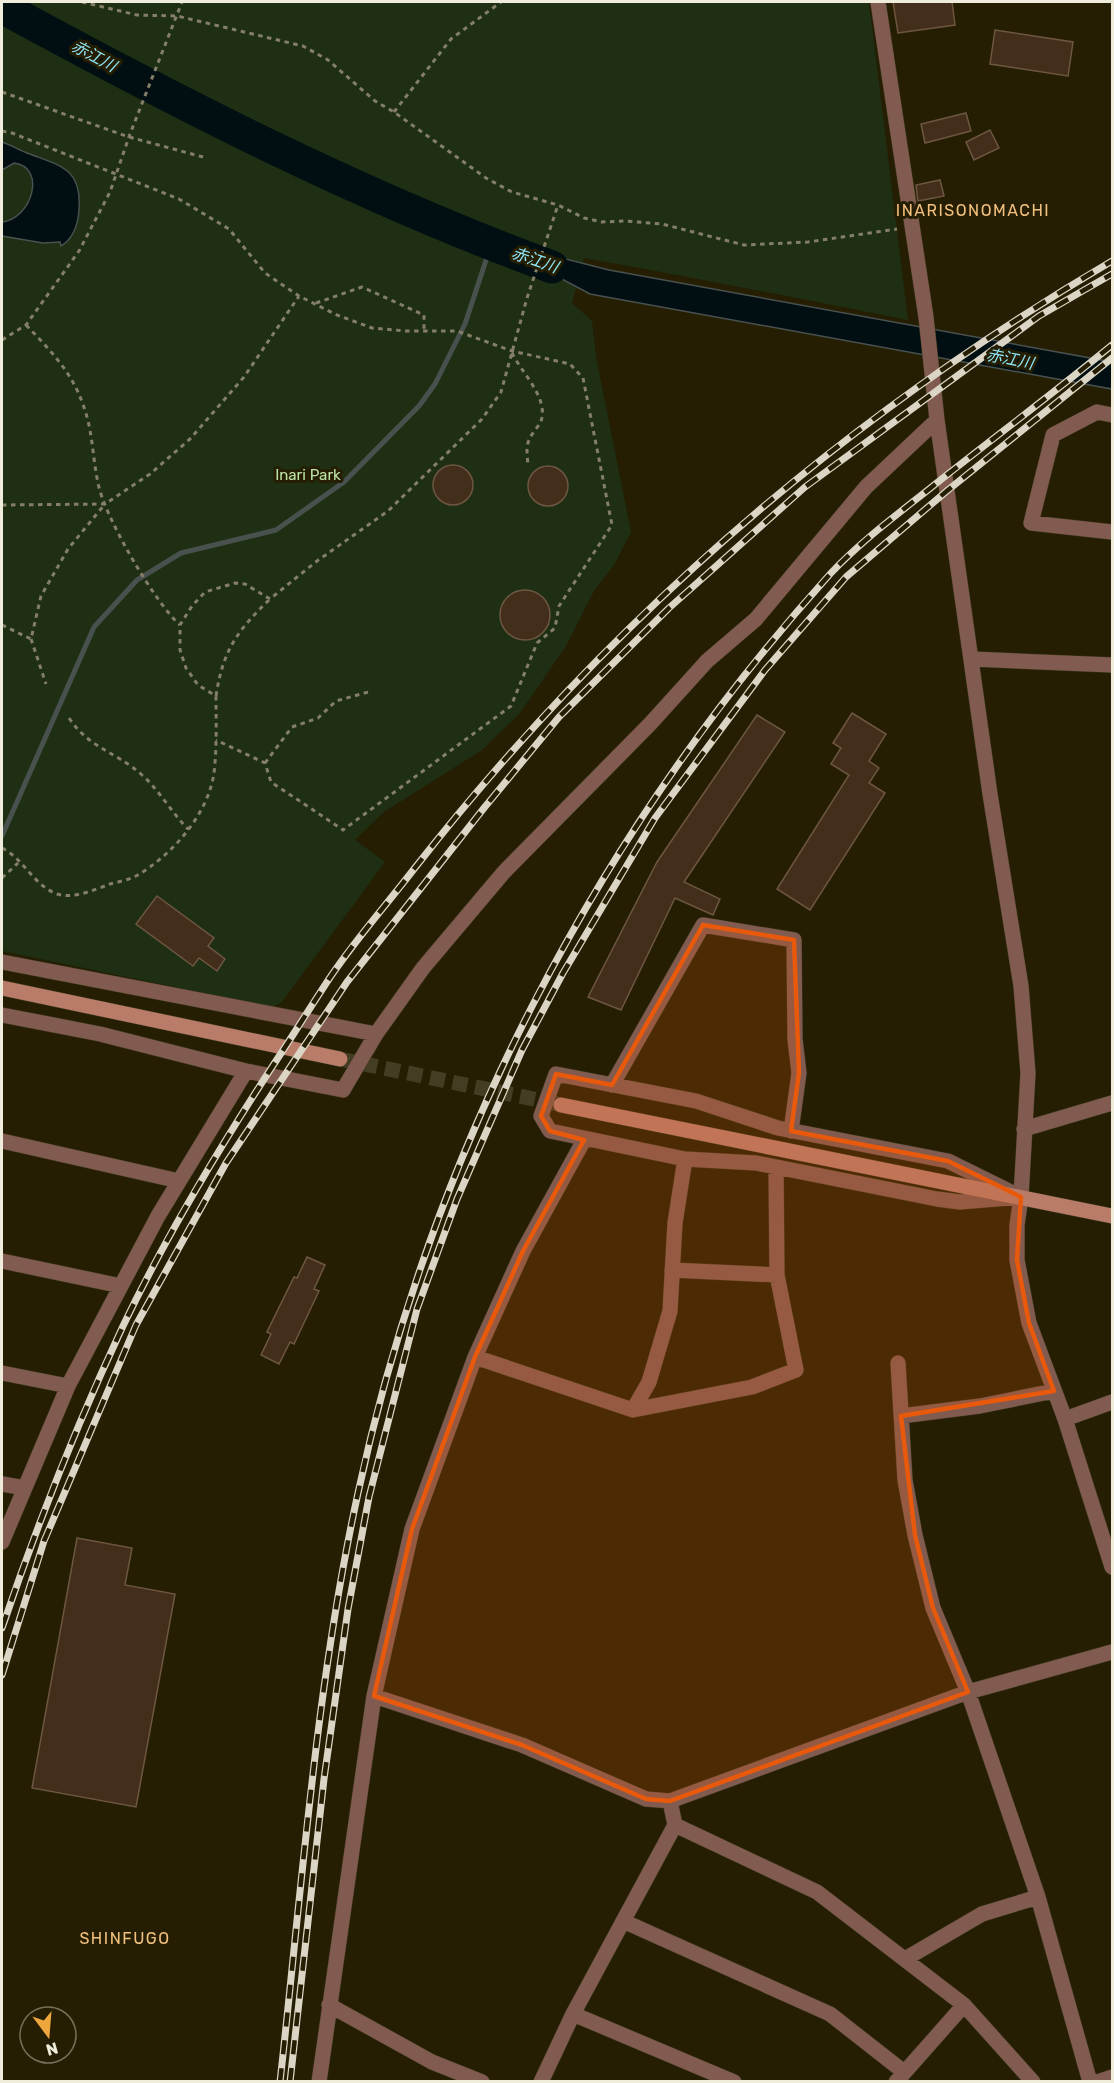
<svg xmlns="http://www.w3.org/2000/svg" width="1114" height="2083" font-family="Rubik,'Noto Sans JP',sans-serif">
<rect width="100%" height="100%" fill="#251e03"/>
<path fill="#1e2f13" d="M 2,2 L 869,2 L 908,320 C 800,299 692,277 584,258 L 572,303 L 592,321 L 596,357 L 631,532 L 614,565 L 594,591 L 566,646 L 520,713 L 482,750 L 384,812 L 355,840 L 385,862 L 281,1003 L 272,1007 L 2,951 Z"/>
<path fill="#010f12" stroke="#49514f" stroke-width="1.5" d="M 2,142 C 11,145 19,150 27,153 C 61,166 82,168 79,210 C 78,225 74,238 61,246 L 60,242 L 43,243 L 2,236 L 2,222 C 32,219 47,167 14,163 L 2,170 Z
M 487,239 L 609,270 L 1112,362 L 1112,389 L 590,294 Z"/>
<g fill="none" stroke-linecap="round" stroke-linejoin="round">
<path stroke="#49514f" stroke-width="5" d="M 2,836 L 94,627 L 137,580 L 181,553 L 276,530 L 344,482 L 419,406 L 435,384 L 465,324 L 491,245"/>
<path stroke="#010f12" stroke-width="33" d="M 2,7 C 180,104 361,197 552,267"/>
</g>
<path fill="#422e1a" stroke="#6d5742" stroke-width="1.5" d="M 893,2 L 952,2 L 955,25 L 898,33 Z
M 995,30 L 1073,42 L 1068,76 L 990,64 Z
M 966,113 L 971,131 L 925,143 L 921,124 Z
M 990,130 L 999,148 L 974,160 L 966,142 Z
M 940,180 L 944,196 L 918,201 L 916,185 Z
M433 485a20 20 0 1 1 40 0a20 20 0 1 1-40 0Z
M528 486a20 20 0 1 1 40 0a20 20 0 1 1-40 0Z
M500 615a25 25 0 1 1 50 0a25 25 0 1 1-50 0Z
M 852,713 L 886,734 L 869,761 L 879,768 L 869,783 L 885,793 L 810,910 L 777,889 L 849,775 L 831,764 L 841,748 L 833,743 Z
M 757,715 L 785,732 L 684,882 L 720,899 L 713,915 L 675,898 L 621,1010 L 588,997 L 657,862 Z
M 157,896 L 214,938 L 208,946 L 225,959 L 217,971 L 199,958 L 193,966 L 136,924 Z
M 307,1257 L 325,1265 L 314,1289 L 319,1291 L 294,1344 L 290,1342 L 279,1364 L 261,1355 L 271,1334 L 267,1332 L 294,1277 L 297,1278 Z
M 77,1538 L 132,1548 L 125,1585 L 175,1594 L 136,1807 L 32,1788 Z"/>
<g fill="none" stroke-linecap="round" stroke-linejoin="round">
<path stroke="#433d24" stroke-width="15" stroke-dasharray="15 8" stroke-linecap="butt" d="M 340,1059 L 558,1104"/>
<defs>
<path id="street" d="M 878,2 L 926,317 L 937,420 L 990,794 L 1021,986 L 1028,1073 L 1021,1197 L 1017,1225 L 1017,1260 L 1029,1323 L 1065,1419 L 1112,1567
M 1112,415 L 1097,412 L 1053,435 L 1031,523 L 1112,532
M 972,659 L 1112,665
M 2,962 L 376,1034
M 2,1015 L 100,1034 L 246,1071
M 556,1074 L 696,1101 L 778,1128 L 948,1161 L 1021,1197 L 960,1202 L 937,1199 L 756,1163 L 685,1159 L 550,1131 L 541,1116 Z
M 612,1085 L 703,925 L 794,940 L 795,1039 L 799,1073 L 791,1131
M 1024,1129 L 1112,1103
M 2,1141 L 179,1181
M 2,1261 L 121,1286
M 672,1270 L 777,1275
M 475,1357 L 633,1410 L 752,1387 L 796,1370 L 777,1275 L 776,1167
M 898,1363 L 905,1480 L 915,1535 L 933,1608 L 968,1692 L 1038,1897 L 1090,2082
M 2,1373 L 68,1386
M 633,1410 L 649,1382 L 670,1311 L 675,1223 L 685,1159
M 901,1416 L 980,1406 L 1054,1391
M 1065,1419 L 1112,1402
M 2,1484 L 25,1488
M 2,1542 L 68,1386 L 158,1216 L 246,1071 L 343,1090 L 376,1034 L 423,968 L 504,872 L 650,724 L 707,661 L 756,619 L 866,487 L 937,420
M 374,1696 L 522,1745 L 646,1799 L 670,1801 L 968,1692 L 1112,1652
M 675,1825 L 817,1892 L 964,2005 L 896,2082
M 623,1921 L 830,2014 L 904,2072
M 905,1959 L 982,1914 L 1038,1897
M 329,2005 L 432,2062 L 482,2082
M 964,2005 L 1033,2082
M 573,2014 L 734,2082
M 319,2082 L 374,1696 L 412,1529 L 475,1357 L 523,1251 L 584,1140
M 541,2082 L 573,2014 L 675,1825 L 670,1801
M 1097,2082 L 1112,2077"/>
<path id="secondary" d="M 2,988 L 340,1059
M 561,1105 L 1112,1216"/>
</defs>
<use href="#street" stroke="#413b21" stroke-width="16"/>
<use href="#secondary" stroke="#413b21" stroke-width="16"/>
<path stroke="#857f69" stroke-width="3" stroke-dasharray="4.5 4.5" stroke-linecap="butt" d="M 82,2 L 137,15 L 177,16 L 303,46 L 328,60 L 375,101 L 394,112 L 486,178 L 512,192 L 558,205 L 584,218 L 602,222 L 625,221 L 662,224 L 744,245 L 808,242 L 897,229
M 2,92 L 129,137 L 203,157
M 394,112 L 451,39 L 501,2
M 2,131 L 12,133 L 179,199 L 229,229 L 265,273 L 299,296 L 337,315 L 372,328 L 406,331 L 457,331 L 512,351 L 570,364 L 583,378 L 612,525 L 559,606 L 555,628 L 537,643 L 511,706 L 343,830 L 271,782 L 265,763 L 216,740
M 316,303 L 362,287 L 424,315 L 424,331
M 26,325 C 49,349 71,371 82,402 C 93,429 92,455 98,483 C 104,516 155,603 180,625
M 2,340 L 26,325 L 79,251 L 110,192 L 130,134 L 182,2
M 512,353 C 521,372 549,398 541,421 C 540,425 535,429 533,433 C 525,443 527,453 528,465
M 2,505 L 105,504 L 150,474 L 190,439 L 244,377 L 299,296
M 2,625 L 31,639 L 41,596 L 68,549 L 105,504
M 31,639 L 46,684
M 216,696 C 223,650 237,631 270,599
M 69,718 C 90,749 115,751 142,775 C 160,791 171,812 188,829
M 265,763 L 292,727 L 318,718 L 336,701 L 372,691
M 2,848 C 23,858 33,885 57,894 C 74,899 94,890 110,884 C 118,882 128,880 136,876 C 171,856 208,815 214,773 C 217,748 216,721 216,696 L 198,685 L 186,668 L 180,650 L 180,625 L 192,606 L 205,592 L 235,583 L 245,584 L 270,599 L 317,561 L 388,511 L 482,419 L 501,392 L 527,298 L 558,205
M 2,878 L 18,863"/>
<use href="#street" stroke="#815b4f" stroke-width="15"/>
<use href="#secondary" stroke="#b97c69" stroke-width="15"/>
<defs>
<path id="rail" d="M 2,1628 C 37,1525 77,1424 123,1326 C 166,1236 218,1150 272,1067 C 292,1037 311,1006 331,976 C 356,939 387,904 414,869 C 608,621 841,420 1112,261
M 2,1675 L 44,1541 L 136,1325 L 226,1163 L 347,982 L 484,808 L 559,717 L 669,608 L 805,487 L 1039,316 L 1112,274
M 280,2082 C 302,1886 316,1685 358,1493 C 431,1152 597,832 831,573 C 863,539 902,511 938,482 C 996,436 1055,392 1112,345
M 290,2082 L 324,1779 L 348,1609 L 369,1497 L 417,1309 L 457,1199 L 522,1050 L 563,973 L 655,818 L 765,670 L 846,577 L 948,490 L 1112,358"/>
</defs>
<use href="#rail" stroke="#dad5c4" stroke-width="7"/>
<use href="#rail" stroke="#251e03" stroke-width="4.5" stroke-dasharray="14" stroke-linecap="butt"/>
</g>
<path fill="#e8590c" fill-opacity="0.2" stroke="#e8590c" stroke-width="4.5" stroke-linejoin="round" d="M 703,925 L 794,940 L 799,1073 L 791,1131 L 948,1161 L 1021,1197 L 1017,1260 L 1029,1323 L 1054,1391 L 901,1416 L 915,1535 L 933,1608 L 968,1692 L 670,1801 L 646,1799 L 522,1745 L 374,1696 L 412,1529 L 475,1357 L 523,1251 L 584,1140 L 550,1131 L 541,1116 L 556,1074 L 612,1085 Z"/>
<g text-anchor="middle" dominant-baseline="central" stroke-width="6" stroke-linejoin="round" paint-order="stroke">
<g font-size="15" fill="#bce2a6" stroke="#251e03">
<text x="308" y="475">Inari Park</text>
</g>
<g font-size="16" font-style="italic" fill="#8ee7fb" stroke="#251e03">
<text transform="translate(94 56) rotate(28)">赤江川</text>
<text transform="translate(535 260) rotate(19)">赤江川</text>
<text transform="translate(1010 359) rotate(11)">赤江川</text>
</g>
<g font-size="16" letter-spacing="1.5" fill="#f2c07f" stroke="#251e03">
<text x="973" y="210">INARISONOMACHI</text>
<text x="125" y="1938">SHINFUGO</text>
</g>
</g>
<rect width="1114" height="2083" fill="none" stroke="#f0ecdc" stroke-width="6"/>
<g transform="translate(48 2035) rotate(164)"><circle r="28" fill="#251e03" stroke="#76705a" stroke-width="1.5"/>
<path d="M0-4.5L10 22L0 15L-10 22Z" fill="#eea73d"/>
<text y="-9" font-size="16" font-weight="bold" text-anchor="middle" fill="#f0ecdc">N</text>
</g>
</svg>
